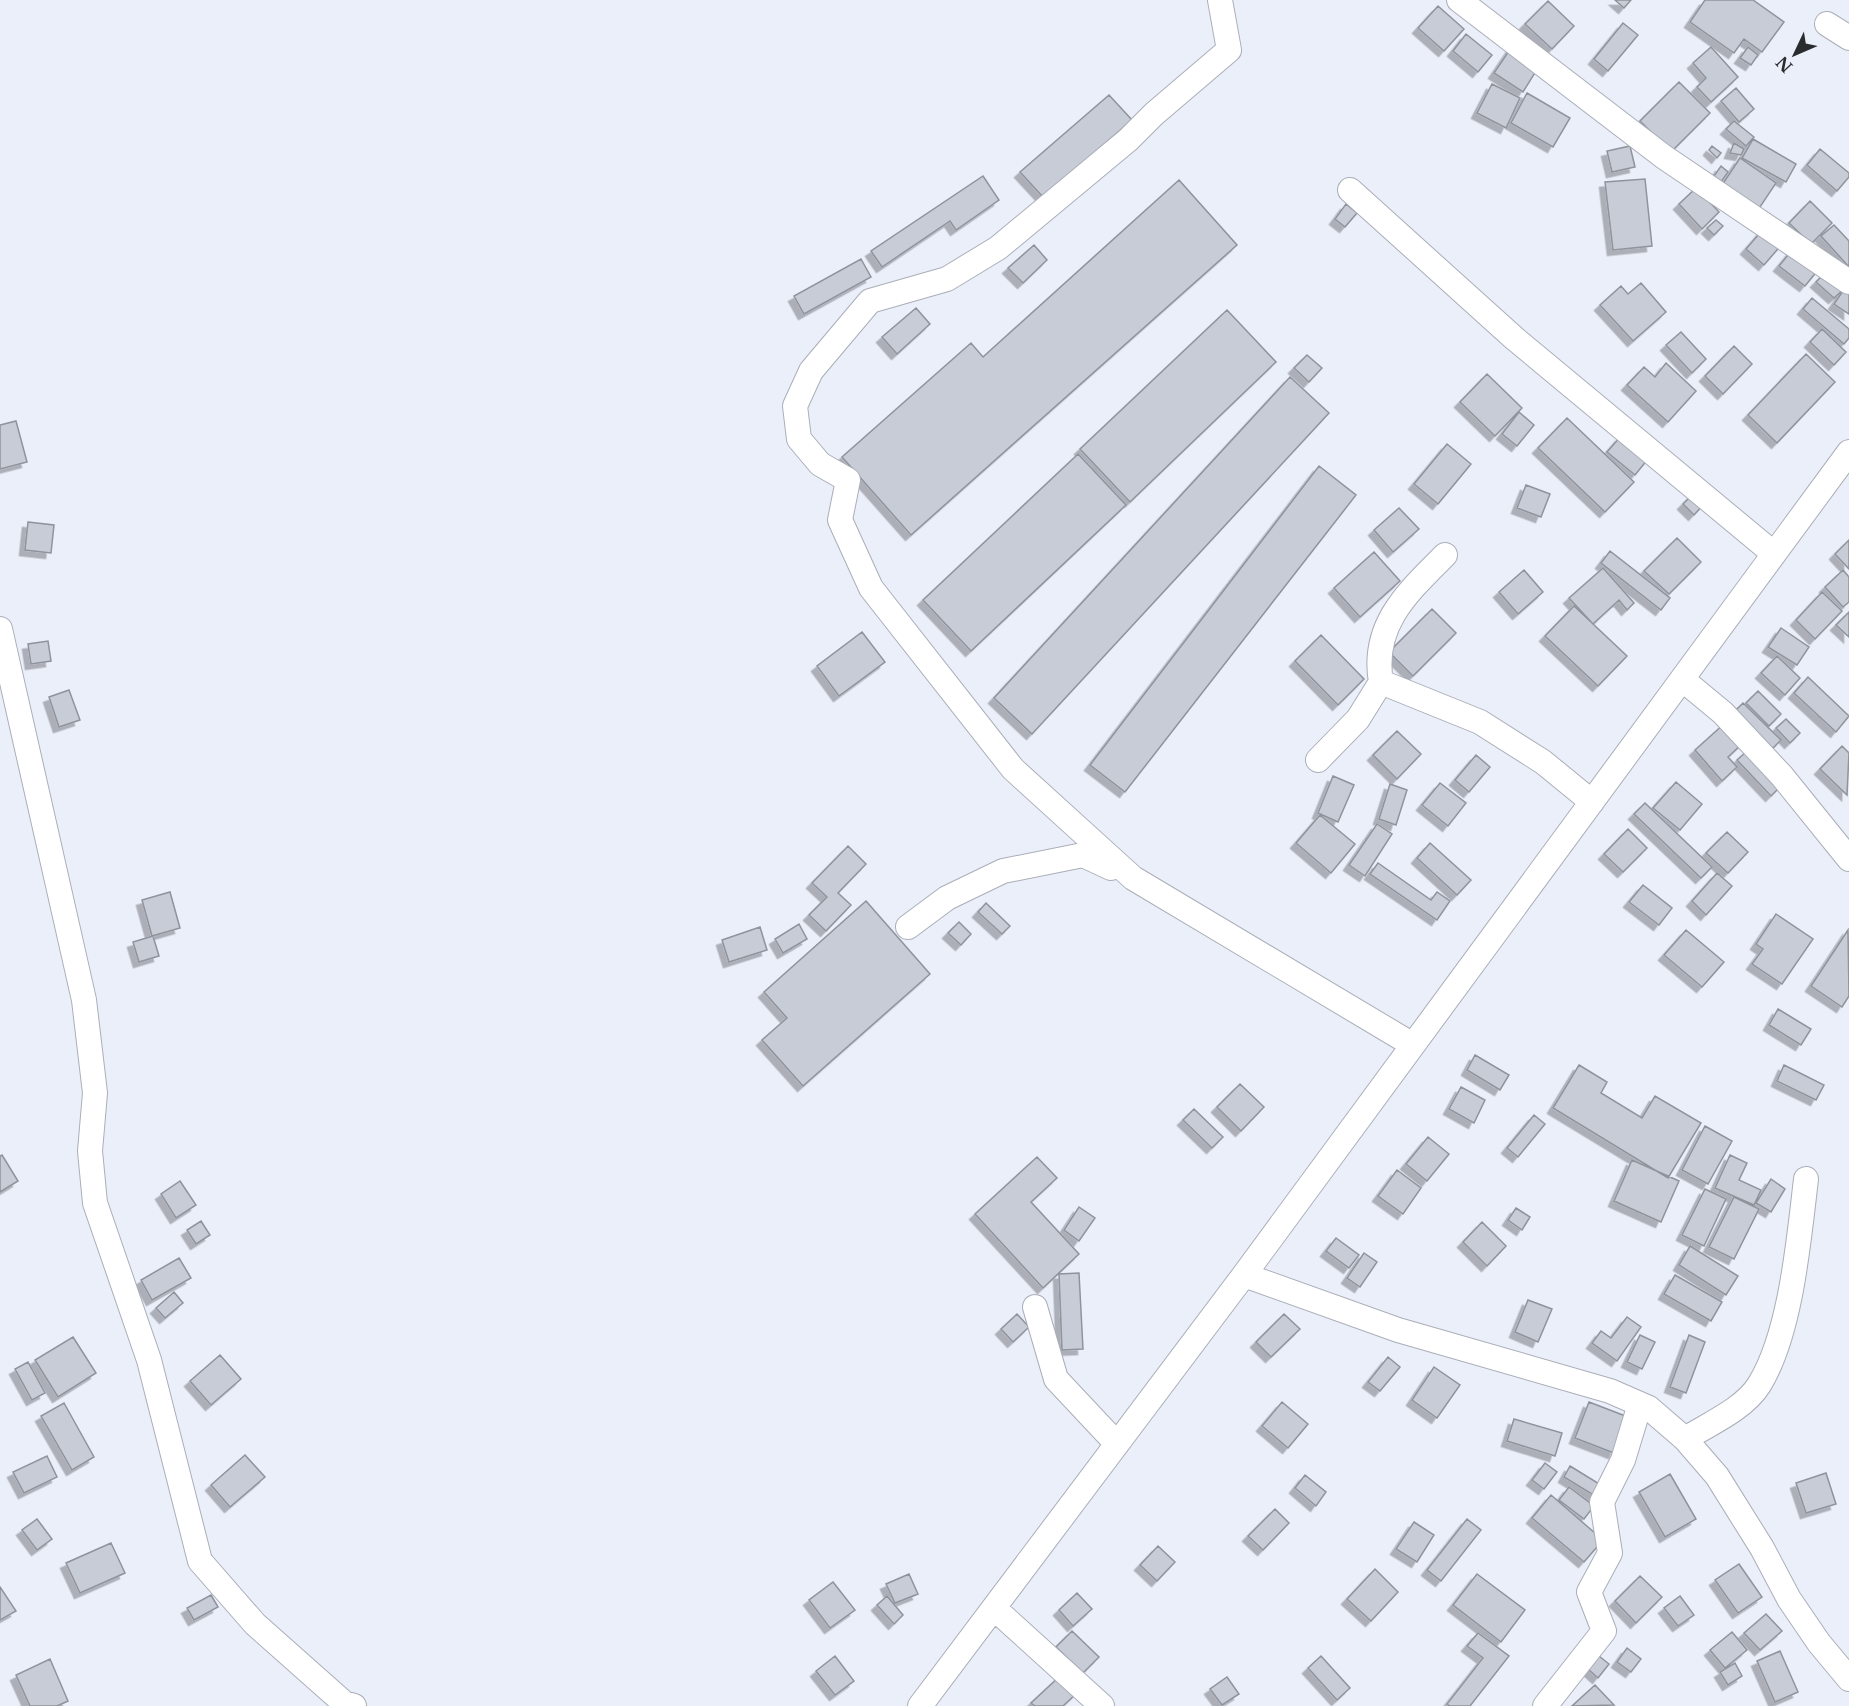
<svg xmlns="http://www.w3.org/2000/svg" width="1849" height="1706" font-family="'Libre Baskerville',serif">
<defs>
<filter id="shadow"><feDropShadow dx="-5.5" dy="5.5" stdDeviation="0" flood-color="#0004"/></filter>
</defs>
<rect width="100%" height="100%" fill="#ebeffa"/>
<path fill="#c8ccd6" stroke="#8f939c" stroke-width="1.5" filter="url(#shadow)" d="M 1615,0 L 1631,0 L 1624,8 Z
M 1705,0 L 1753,0 L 1784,22 L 1762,52 L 1744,39 L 1734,53 L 1690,22 Z
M 1548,1 L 1574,26 L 1552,49 L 1525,24 Z
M 1438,6 L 1464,29 L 1444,51 L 1418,28 Z
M 1623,23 L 1638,35 L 1608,71 L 1594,59 Z
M 1466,34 L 1492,55 L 1478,72 L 1453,51 Z
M 1513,45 L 1541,63 L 1523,92 L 1494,73 Z
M 1711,47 L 1738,77 L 1711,102 L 1697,87 L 1706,78 L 1693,63 Z
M 1748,47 L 1758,55 L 1751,65 L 1740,58 Z
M 1679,82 L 1710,113 L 1671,152 L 1640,121 Z
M 1492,84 L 1520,98 L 1506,128 L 1477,113 Z
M 1736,88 L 1754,109 L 1739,122 L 1721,101 Z
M 1527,93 L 1570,118 L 1553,147 L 1511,123 Z
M 1109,95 L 1132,120 L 1043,197 L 1020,172 Z
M 1734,121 L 1754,137 L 1746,146 L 1726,129 Z
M 1753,139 L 1796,164 L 1786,182 L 1742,158 Z
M 1734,143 L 1744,149 L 1741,155 L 1730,153 Z
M 1630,146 L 1635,167 L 1612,172 L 1607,151 Z
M 1712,146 L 1721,153 L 1717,158 L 1709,150 Z
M 1820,149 L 1849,173 L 1849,177 L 1837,191 L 1807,165 Z
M 1740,158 L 1776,183 L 1758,210 L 1722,185 Z
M 1721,166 L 1728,172 L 1721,182 L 1714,176 Z
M 983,176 L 999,200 L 956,230 L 950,221 L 882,267 L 871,251 Z
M 1645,179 L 1652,246 L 1613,250 L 1605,182 Z
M 1179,180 L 1237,245 L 911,535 L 842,457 L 971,343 L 983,357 Z
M 1696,188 L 1719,212 L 1702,229 L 1679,204 Z
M 1810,201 L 1832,223 L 1811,244 L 1789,223 Z
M 1346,204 L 1357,213 L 1345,227 L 1335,219 Z
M 1716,220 L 1723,226 L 1714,235 L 1707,228 Z
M 1834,225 L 1849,241 L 1849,267 L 1821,236 Z
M 1765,227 L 1783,243 L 1764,265 L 1746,249 Z
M 1034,245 L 1047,260 L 1023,283 L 1008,268 Z
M 1792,250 L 1818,270 L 1805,286 L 1779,266 Z
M 861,259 L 871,277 L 804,314 L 794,296 Z
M 1826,272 L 1844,289 L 1834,298 L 1816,282 Z
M 1641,283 L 1666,312 L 1633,341 L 1600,305 L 1621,286 L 1628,294 Z
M 1845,288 L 1849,290 L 1849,314 L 1834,304 Z
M 1812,298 L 1849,329 L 1849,338 L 1844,344 L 1803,309 Z
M 916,308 L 930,324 L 897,354 L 882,337 Z
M 1227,310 L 1276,362 L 1130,502 L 1080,449 Z
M 1822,329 L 1846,352 L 1834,365 L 1810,342 Z
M 1681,332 L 1706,359 L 1692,373 L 1666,345 Z
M 1734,346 L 1752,364 L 1723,394 L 1705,376 Z
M 1806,354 L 1835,382 L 1777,443 L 1748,415 Z
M 1307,355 L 1322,368 L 1309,382 L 1294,368 Z
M 1666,363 L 1696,391 L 1668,422 L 1627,385 L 1644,367 L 1655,377 Z
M 1487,374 L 1522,408 L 1495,436 L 1460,402 Z
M 1290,377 L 1329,413 L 1032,734 L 994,698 Z
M 1519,412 L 1534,425 L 1517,446 L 1502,434 Z
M 1567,418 L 1634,482 L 1605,512 L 1538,448 Z
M 16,421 L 27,462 L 0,469 L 0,425 Z
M 1621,436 L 1648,459 L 1635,475 L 1607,452 Z
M 1447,444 L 1471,464 L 1438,504 L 1414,484 Z
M 1078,454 L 1126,505 L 971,651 L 923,600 Z
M 1319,466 L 1356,495 L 1125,792 L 1090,765 Z
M 1526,485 L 1550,494 L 1541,517 L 1517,508 Z
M 1693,494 L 1704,504 L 1694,515 L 1683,504 Z
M 1399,508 L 1419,529 L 1393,552 L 1374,530 Z
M 28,522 L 54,525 L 51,553 L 25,550 Z
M 1677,538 L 1701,562 L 1669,594 L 1644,571 Z
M 1849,540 L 1849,569 L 1835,554 Z
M 1610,551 L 1670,598 L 1661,610 L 1601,563 Z
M 1374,552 L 1400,581 L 1360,617 L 1334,588 Z
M 1603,568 L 1634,603 L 1627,610 L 1619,600 L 1593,624 L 1569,598 Z
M 1524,570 L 1543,592 L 1518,614 L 1499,592 Z
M 1843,570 L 1849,577 L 1849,602 L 1843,607 L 1825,587 Z
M 1822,592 L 1842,611 L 1815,639 L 1796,620 Z
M 1574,606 L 1627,656 L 1598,686 L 1545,636 Z
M 1432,609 L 1456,633 L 1413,676 L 1389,652 Z
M 1849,612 L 1849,637 L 1836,625 Z
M 1781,628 L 1809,647 L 1797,665 L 1768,647 Z
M 862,632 L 885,662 L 839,696 L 817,666 Z
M 1321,635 L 1364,679 L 1338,705 L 1295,661 Z
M 48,641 L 51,661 L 31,664 L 28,644 Z
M 1777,656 L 1800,678 L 1785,695 L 1761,673 Z
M 1808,677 L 1849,716 L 1836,732 L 1794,693 Z
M 69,690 L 80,720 L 59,727 L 49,697 Z
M 1758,691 L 1781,714 L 1769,726 L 1746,703 Z
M 1743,703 L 1781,740 L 1769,752 L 1731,715 Z
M 1786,719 L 1800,733 L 1790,743 L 1776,728 Z
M 1725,723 L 1743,743 L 1728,757 L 1737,767 L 1722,781 L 1695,750 Z
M 1397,731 L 1421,754 L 1397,779 L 1373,755 Z
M 1842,746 L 1849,753 L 1847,795 L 1820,769 Z
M 1747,751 L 1780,787 L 1771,796 L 1737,760 Z
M 1476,755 L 1490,767 L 1469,792 L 1455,780 Z
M 1333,776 L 1354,785 L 1338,822 L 1318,813 Z
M 1676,782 L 1702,804 L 1680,830 L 1653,808 Z
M 1440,783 L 1466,803 L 1448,826 L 1422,805 Z
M 1390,784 L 1407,790 L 1396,825 L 1379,819 Z
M 1645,803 L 1712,867 L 1701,878 L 1634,814 Z
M 1320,815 L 1355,844 L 1331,873 L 1296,843 Z
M 1377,824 L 1392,834 L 1365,876 L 1349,865 Z
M 1628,829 L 1647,848 L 1623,872 L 1604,854 Z
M 1727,832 L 1748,852 L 1728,873 L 1706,853 Z
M 1430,843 L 1471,880 L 1457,895 L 1417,858 Z
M 848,846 L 866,864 L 838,893 L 851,905 L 826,931 L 809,915 L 827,897 L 812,883 Z
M 1378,863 L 1431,900 L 1437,892 L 1450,901 L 1437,920 L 1370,874 Z
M 1717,873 L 1732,886 L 1706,915 L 1692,901 Z
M 1643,885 L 1672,908 L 1659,925 L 1629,902 Z
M 170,892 L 180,928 L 152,936 L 142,900 Z
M 866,901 L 930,974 L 803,1086 L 762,1040 L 787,1018 L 764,992 Z
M 986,903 L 1010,926 L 1002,934 L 978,912 Z
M 1776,914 L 1813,939 L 1782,984 L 1752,964 L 1763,949 L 1756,944 Z
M 959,922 L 971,934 L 961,945 L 948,933 Z
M 799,924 L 807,939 L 783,953 L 775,939 Z
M 760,927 L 767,950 L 729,962 L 722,940 Z
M 1686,930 L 1724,962 L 1702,987 L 1664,955 Z
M 1848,930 L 1849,996 L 1842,1007 L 1811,986 Z
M 153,936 L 159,956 L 139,962 L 133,942 Z
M 1778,1009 L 1811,1029 L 1801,1045 L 1769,1025 Z
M 1475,1055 L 1509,1075 L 1500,1090 L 1467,1070 Z
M 1579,1065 L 1607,1082 L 1601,1093 L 1642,1118 L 1655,1096 L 1701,1123 L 1668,1178 L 1553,1108 Z
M 1784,1065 L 1824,1085 L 1816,1100 L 1777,1081 Z
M 1240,1084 L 1264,1107 L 1241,1131 L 1217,1107 Z
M 1461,1087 L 1485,1100 L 1474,1123 L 1449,1109 Z
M 1194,1109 L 1223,1137 L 1212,1148 L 1183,1120 Z
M 1534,1115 L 1545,1124 L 1518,1157 L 1507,1148 Z
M 1705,1126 L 1732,1141 L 1708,1184 L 1682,1170 Z
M 1428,1137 L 1449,1154 L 1427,1181 L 1406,1164 Z
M 2,1155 L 18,1181 L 0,1192 L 0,1156 Z
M 1730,1155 L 1747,1163 L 1739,1180 L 1761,1190 L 1754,1205 L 1715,1188 Z
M 1037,1157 L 1057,1178 L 1031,1202 L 1079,1254 L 1043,1288 L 975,1214 Z
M 1632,1160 L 1679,1181 L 1661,1222 L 1614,1201 Z
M 1397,1170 L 1421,1188 L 1403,1214 L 1378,1196 Z
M 1771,1179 L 1785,1189 L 1771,1212 L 1756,1203 Z
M 180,1181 L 196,1205 L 176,1218 L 161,1194 Z
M 1705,1189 L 1726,1199 L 1704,1246 L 1682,1235 Z
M 1734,1197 L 1759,1209 L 1734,1259 L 1709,1247 Z
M 1079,1207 L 1095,1218 L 1079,1241 L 1064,1230 Z
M 1516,1208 L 1530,1217 L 1522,1230 L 1508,1220 Z
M 201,1221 L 210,1235 L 196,1244 L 187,1230 Z
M 1482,1222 L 1506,1246 L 1487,1266 L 1463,1242 Z
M 1336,1238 L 1359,1255 L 1349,1268 L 1326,1251 Z
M 1690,1246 L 1738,1276 L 1726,1295 L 1679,1265 Z
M 1364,1253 L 1377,1262 L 1360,1287 L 1347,1278 Z
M 179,1258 L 191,1278 L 152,1300 L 141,1280 Z
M 1079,1273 L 1083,1349 L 1062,1350 L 1059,1274 Z
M 1675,1275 L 1722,1302 L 1711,1321 L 1664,1294 Z
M 174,1292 L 183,1303 L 165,1318 L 156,1308 Z
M 1528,1300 L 1552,1309 L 1538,1342 L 1515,1332 Z
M 1017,1314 L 1029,1327 L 1013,1342 L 1001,1329 Z
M 1284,1314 L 1300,1329 L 1271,1357 L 1256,1342 Z
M 1627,1317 L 1641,1327 L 1617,1361 L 1592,1343 L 1601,1331 L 1611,1338 Z
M 1640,1335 L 1655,1342 L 1642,1369 L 1627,1362 Z
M 1689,1335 L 1705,1342 L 1686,1393 L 1670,1387 Z
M 73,1337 L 96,1373 L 58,1397 L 35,1360 Z
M 220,1355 L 241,1379 L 211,1405 L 190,1381 Z
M 1388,1357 L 1400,1367 L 1380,1391 L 1368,1382 Z
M 28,1362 L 45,1393 L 32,1400 L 15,1369 Z
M 1434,1367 L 1460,1385 L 1437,1418 L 1412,1400 Z
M 1282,1402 L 1308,1424 L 1288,1448 L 1262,1426 Z
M 1589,1402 L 1628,1417 L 1614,1453 L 1575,1438 Z
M 64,1403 L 94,1457 L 72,1470 L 41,1416 Z
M 1514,1419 L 1562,1433 L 1555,1456 L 1507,1441 Z
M 245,1455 L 265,1477 L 230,1507 L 211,1485 Z
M 47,1456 L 57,1477 L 24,1493 L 13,1472 Z
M 1545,1463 L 1557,1472 L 1544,1489 L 1532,1480 Z
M 1570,1466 L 1601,1485 L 1595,1496 L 1564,1477 Z
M 1826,1473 L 1836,1504 L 1806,1513 L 1796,1483 Z
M 1670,1474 L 1696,1519 L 1665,1537 L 1639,1492 Z
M 1305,1475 L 1326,1492 L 1316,1506 L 1295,1488 Z
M 1569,1487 L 1594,1506 L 1584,1519 L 1559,1500 Z
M 1551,1495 L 1603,1540 L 1584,1562 L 1532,1518 Z
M 1275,1509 L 1289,1523 L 1263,1550 L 1248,1536 Z
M 37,1519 L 52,1539 L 37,1550 L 22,1530 Z
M 1467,1519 L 1481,1530 L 1441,1581 L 1427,1570 Z
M 1414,1522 L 1434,1535 L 1417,1562 L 1396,1549 Z
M 111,1543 L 125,1573 L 80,1593 L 66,1563 Z
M 1158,1546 L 1175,1562 L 1157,1581 L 1140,1565 Z
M 1739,1564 L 1762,1597 L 1738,1613 L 1715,1580 Z
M 1375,1569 L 1398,1592 L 1371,1621 L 1347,1599 Z
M 909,1574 L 918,1594 L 895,1603 L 886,1584 Z
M 1477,1574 L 1525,1610 L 1501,1642 L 1453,1605 Z
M 1640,1576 L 1662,1597 L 1636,1623 L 1615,1601 Z
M 833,1582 L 855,1610 L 830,1628 L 809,1600 Z
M 0,1587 L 16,1611 L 0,1620 Z
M 1077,1593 L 1092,1609 L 1073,1626 L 1059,1610 Z
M 211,1595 L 218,1607 L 194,1620 L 187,1608 Z
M 887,1596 L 903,1615 L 894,1624 L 877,1605 Z
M 1680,1596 L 1694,1615 L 1678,1626 L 1664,1608 Z
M 1766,1614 L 1782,1631 L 1760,1650 L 1744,1633 Z
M 1072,1631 L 1099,1657 L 1083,1673 L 1056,1647 Z
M 1732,1632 L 1747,1650 L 1725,1668 L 1710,1650 Z
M 1478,1633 L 1509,1656 L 1470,1706 L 1450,1706 L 1447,1704 L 1483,1658 L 1467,1646 Z
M 1627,1648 L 1641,1659 L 1631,1672 L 1617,1662 Z
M 1780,1651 L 1798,1692 L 1775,1702 L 1757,1661 Z
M 835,1656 L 854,1681 L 835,1695 L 816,1671 Z
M 1321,1656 L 1350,1688 L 1337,1700 L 1308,1668 Z
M 1599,1656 L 1609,1664 L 1598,1678 L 1588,1669 Z
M 50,1659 L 68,1701 L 57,1706 L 30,1706 L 16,1675 Z
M 1735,1663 L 1742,1676 L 1728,1685 L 1720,1672 Z
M 1061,1675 L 1077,1693 L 1063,1706 L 1035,1706 L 1031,1703 Z
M 1227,1677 L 1239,1694 L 1222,1705 L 1210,1689 Z
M 1595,1685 L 1614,1705 L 1572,1706 Z"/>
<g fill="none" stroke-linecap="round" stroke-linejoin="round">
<defs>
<path id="minor" d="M 1220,0 L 1229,50 L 1154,114 L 1128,140 L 998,248 L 947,279 L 870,301 L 811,371 L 795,406 L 799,439 L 820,464 L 848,480 L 840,520 L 871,588 L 1013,769 L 1133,878 L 1413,1045
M 1459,0 L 1664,157 L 1849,282
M 1827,24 L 1849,38
M 1350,190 L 1514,338 L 1773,553
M 0,629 L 84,1000 L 95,1093 L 90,1151 L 95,1203 L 149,1360 L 200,1561 L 255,1624 L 344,1703 L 354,1706
M 1682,679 L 1723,713 L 1782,776 L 1849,859
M 1381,682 C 1371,625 1408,592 1445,555
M 1318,760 L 1358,719 L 1381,682 L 1480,722 L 1543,762 L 1592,802
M 908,927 L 947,898 L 1003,871 L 1083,855 L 1111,868
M 1244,1275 L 1398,1330 L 1610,1391 L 1649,1408 L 1685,1439 L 1717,1476 L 1762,1548 L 1789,1599 L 1819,1643 L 1849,1679
M 1035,1307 L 1056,1379 L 1117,1444
M 1685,1439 C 1709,1424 1744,1409 1759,1385 C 1791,1334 1799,1238 1806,1179
M 994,1608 L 1102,1706
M 920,1706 L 1244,1275 L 1849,452
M 1545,1706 L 1604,1631 L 1589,1592 L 1610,1553 L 1602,1502 L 1623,1460 L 1640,1404"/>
</defs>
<use href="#minor" stroke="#aaaeb8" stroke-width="26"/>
<use href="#minor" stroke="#fff" stroke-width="24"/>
</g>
<g transform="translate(1795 54) rotate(226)" stroke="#ebeffa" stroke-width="4.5" paint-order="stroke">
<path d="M0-4.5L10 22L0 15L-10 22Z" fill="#292b2e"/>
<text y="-9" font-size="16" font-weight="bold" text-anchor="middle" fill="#292b2e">N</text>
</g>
</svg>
